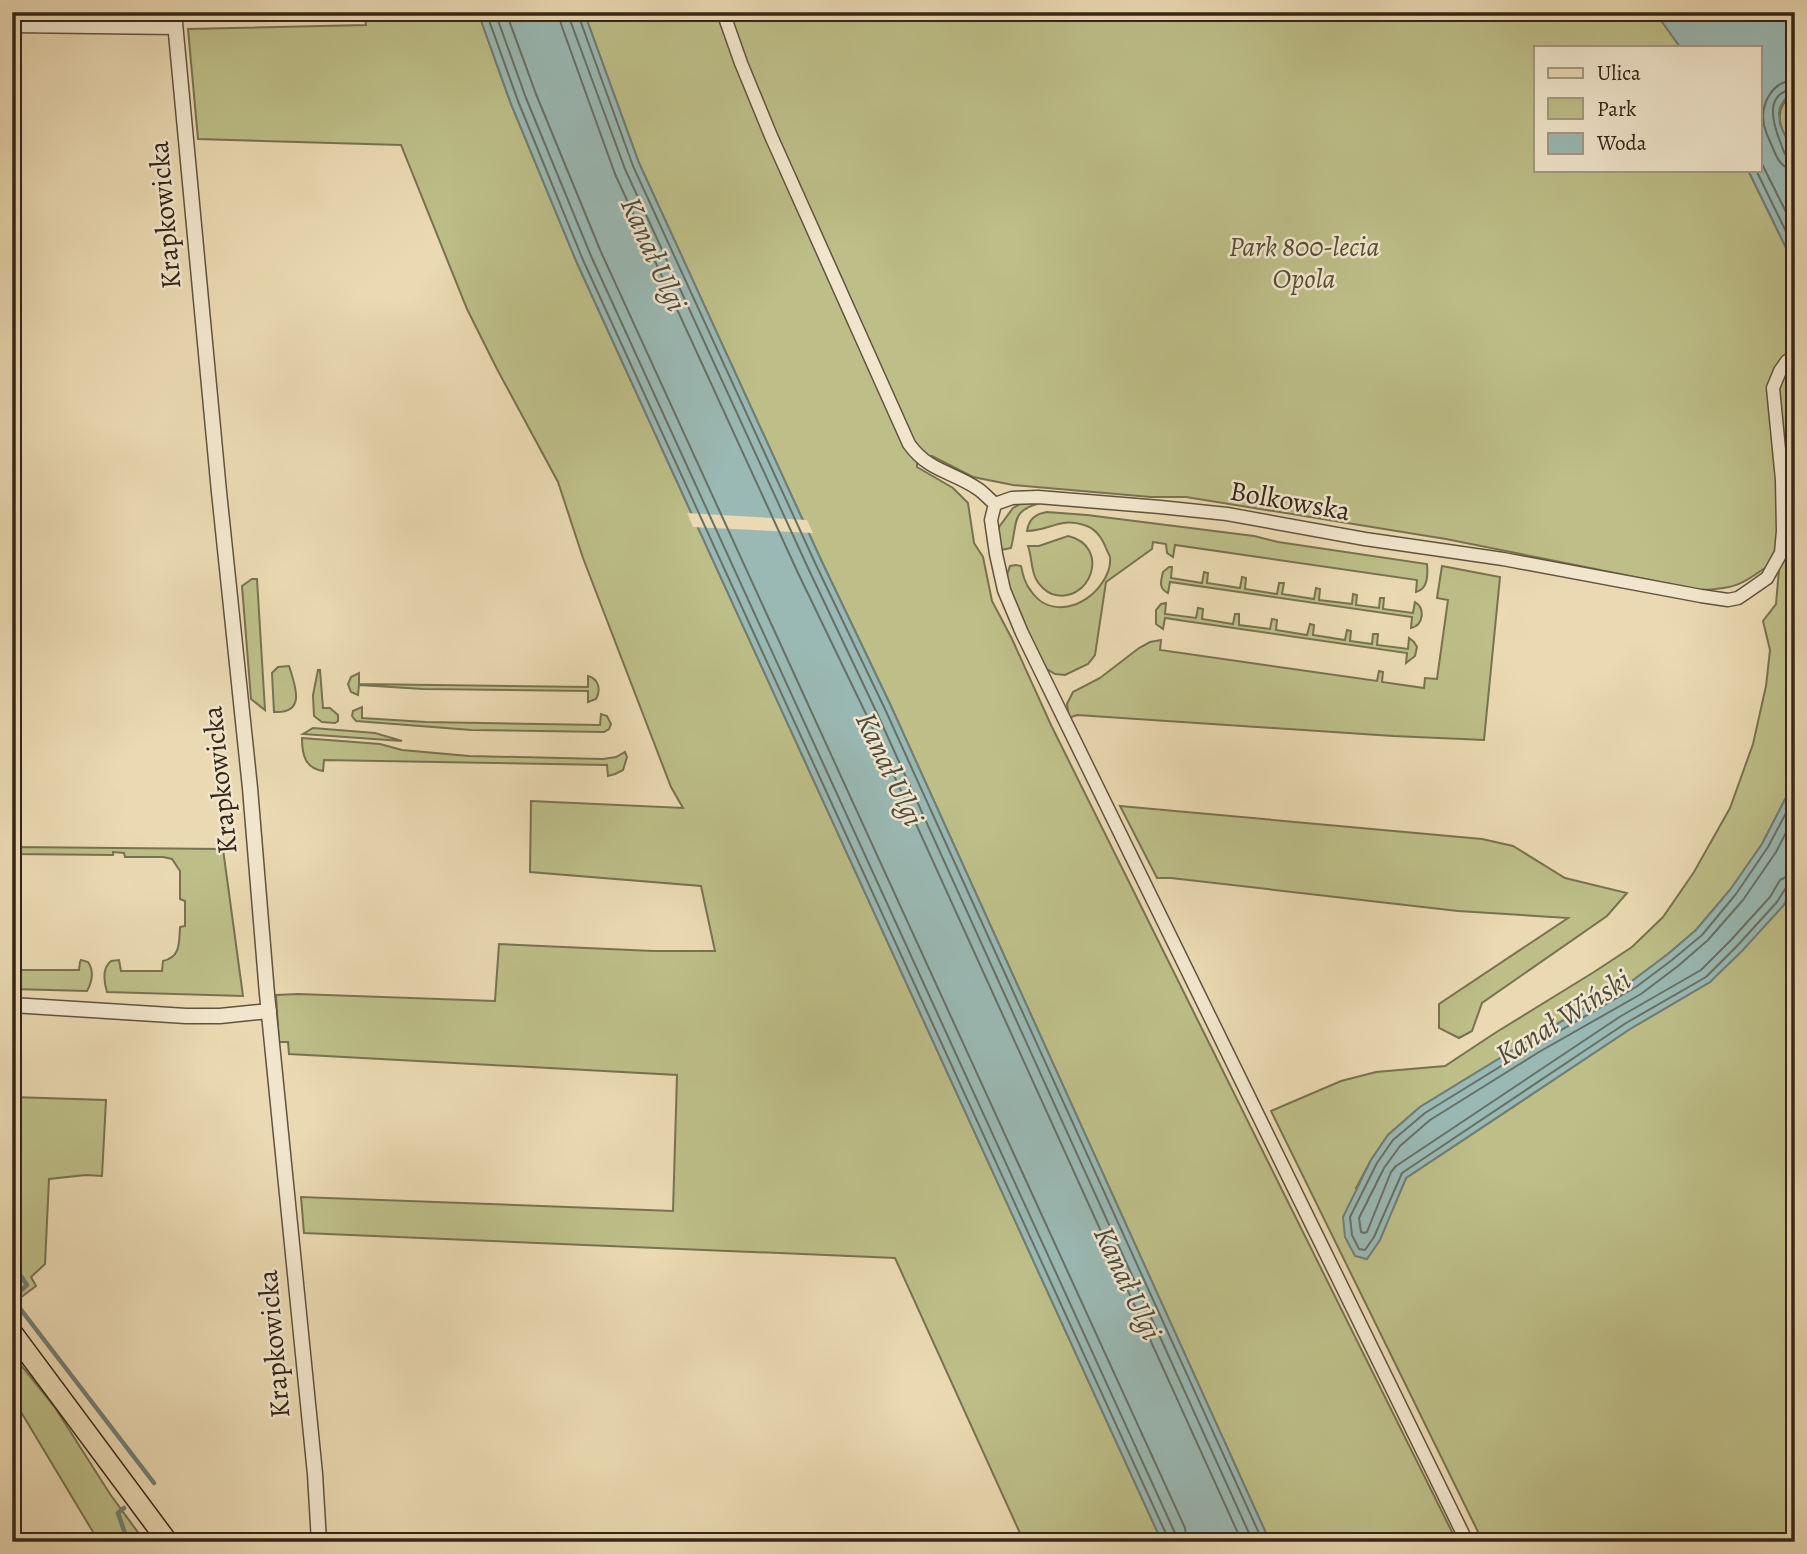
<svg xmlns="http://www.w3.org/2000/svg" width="1807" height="1554" font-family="Alegreya,serif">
<rect width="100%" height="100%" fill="#ead9b2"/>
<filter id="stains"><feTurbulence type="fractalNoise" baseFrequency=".00286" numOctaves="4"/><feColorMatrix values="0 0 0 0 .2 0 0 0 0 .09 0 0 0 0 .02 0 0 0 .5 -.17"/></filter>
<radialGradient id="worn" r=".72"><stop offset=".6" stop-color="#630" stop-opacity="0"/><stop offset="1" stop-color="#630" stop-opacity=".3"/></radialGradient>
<path fill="#bdbe88" stroke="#787250" stroke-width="2" d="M 12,12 L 121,12 L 121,19 L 12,17 Z
M 364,12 L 478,12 L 511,104 L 577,263 L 1162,1542 L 1024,1542 L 895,1258 L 304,1233 L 301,1197 L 673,1211 L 677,1075 L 289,1054 L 288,1042 L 279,1042 L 276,995 L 298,994 L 495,1001 L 499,944 L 653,951 L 715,951 L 701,886 L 530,872 L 531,801 L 683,808 L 671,787 L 583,558 L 558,482 L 497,369 L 467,309 L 401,145 L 198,139 L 188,29 L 366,25 Z
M 584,12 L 1655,12 L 1658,15 L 1680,47 L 1536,47 L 1536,170 L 1748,170 L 1795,266 L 1795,780 L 1762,844 L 1730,890 L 1696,930 L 1668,954 L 1632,981 L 1531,1039 L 1420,1107 L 1388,1135 L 1371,1160 L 1356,1188 L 1393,1208 L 1406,1178 L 1630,1029 L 1710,982 L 1783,906 L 1795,886 L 1795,1542 L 1483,1542 L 1271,1111 L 1341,1081 L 1376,1072 L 1445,1066 L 1495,1033 L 1594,972 L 1632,947 L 1663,917 L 1694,872 L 1730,808 L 1753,744 L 1766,686 L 1770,650 L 1763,621 L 1776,604 L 1779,569 L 1769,565 C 1742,585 1734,589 1700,590 L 1446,539 L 1186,497 L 1151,497 L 1013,485 L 973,477 L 932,456 L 917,457 L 917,467 L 953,488 L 968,503 L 974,543 L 983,557 L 992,601 L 1012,639 L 1051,725 L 1457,1542 L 1270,1542 L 890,704 L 822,562 L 639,163 Z
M 1792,96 L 1795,96 L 1795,158 C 1785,139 1768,110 1792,96 Z
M 1044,502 C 1010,510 1018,521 1011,548 L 1001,550 L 999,545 L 999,527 L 1013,508 L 1022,503 Z
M 1047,512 L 1087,515 L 1254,536 L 1278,542 L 1427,564 C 1428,575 1428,589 1416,592 L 1417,580 L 1175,545 L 1173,557 L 1167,553 L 1166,544 L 1153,542 L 1152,549 L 1106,582 L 1095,655 L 1088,664 L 1065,675 L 1055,674 L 1047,669 L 1037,655 L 1007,585 L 1007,575 L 1010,566 L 1016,565 L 1021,566 C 1023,575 1025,584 1031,591 C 1050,619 1086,607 1102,583 C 1107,576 1111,566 1110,557 C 1109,554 1107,551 1106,548 C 1102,538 1095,528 1084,525 C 1060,517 1049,531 1027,531 C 1029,519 1035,514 1047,512 Z
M 1068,536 C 1112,546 1090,606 1052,594 C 1046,592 1039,585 1036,579 C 1031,570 1032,557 1028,546 L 1039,546 Z
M 1442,566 L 1500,577 L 1484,740 L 1393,736 L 1077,715 L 1069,718 L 1067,704 L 1073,692 L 1100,678 L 1139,648 L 1150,642 L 1161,640 L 1160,650 L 1377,681 L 1379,671 L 1383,672 L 1382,682 L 1424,688 L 1425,678 L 1437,679 L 1448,600 L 1437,598 Z
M 1169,567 L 1172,567 L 1171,578 L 1202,583 L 1204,572 L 1208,573 L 1207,583 L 1240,588 L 1242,577 L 1246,578 L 1245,589 L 1277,594 L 1279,583 L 1284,583 L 1282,594 L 1314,599 L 1316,588 L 1320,589 L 1319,600 L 1352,604 L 1353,594 L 1357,595 L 1356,605 L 1379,608 L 1380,598 L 1384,598 L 1383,609 L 1413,613 L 1415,602 C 1425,608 1424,625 1411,628 L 1412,617 L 1170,582 L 1168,593 C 1158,588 1161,581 1163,572 Z
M 252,579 L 257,579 L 265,710 L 251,699 L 242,586 Z
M 1166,603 L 1165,614 L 1196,618 L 1198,608 L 1203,609 L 1202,619 L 1233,624 L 1235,614 L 1239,614 L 1239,625 L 1270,629 L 1272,619 L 1277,620 L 1276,630 L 1307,635 L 1310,624 L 1314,625 L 1313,635 L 1345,640 L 1347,630 L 1351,631 L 1350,641 L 1372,644 L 1373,634 L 1378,634 L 1377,645 L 1408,649 L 1409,638 L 1414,642 L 1417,647 L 1415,656 L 1406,663 L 1407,653 L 1185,621 L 1165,618 L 1163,629 L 1156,624 L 1156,610 L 1161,604 Z
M 289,666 C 295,685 307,714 274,712 L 272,673 L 278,667 Z
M 318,670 L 320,670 L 323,708 L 330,708 L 338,715 L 338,721 L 335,723 L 322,722 L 314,716 L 313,695 Z
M 359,673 L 359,684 L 588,687 L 588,676 C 599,679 601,690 596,699 L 588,702 L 588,691 L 423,689 L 359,685 L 358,695 L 351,692 L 348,684 L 351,677 Z
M 362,707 L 362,718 L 426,722 L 600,725 L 601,714 L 607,716 L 611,724 L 609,729 L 604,732 L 471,730 L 356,721 L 352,716 L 353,711 Z
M 313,728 L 375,733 L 402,741 L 303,734 Z
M 302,738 L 380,744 L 402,750 L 469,756 L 603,759 L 616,757 L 625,752 L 627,757 L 623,770 L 615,774 L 608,776 L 607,765 L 324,760 L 323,771 C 305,768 302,755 302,738 Z
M 1120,806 L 1482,839 L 1513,846 L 1565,878 L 1627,893 L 1607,916 L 1482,1003 L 1472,1031 L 1459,1038 L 1439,1028 L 1439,1004 L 1568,918 L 1458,911 L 1171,878 L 1157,878 Z
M 12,847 L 223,849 L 243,996 L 107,992 C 104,982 102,968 111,961 L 119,960 L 121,971 L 162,971 L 163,961 C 181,957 179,942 180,927 L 185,926 L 185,901 L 180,899 L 180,871 L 172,859 L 163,857 L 125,857 L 124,853 L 113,852 L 113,855 L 13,854 Z
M 81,960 L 88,962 C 94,971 92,982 87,991 L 12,989 L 12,970 L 79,970 L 80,962 Z
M 12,1097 L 106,1100 L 102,1176 L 86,1175 L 49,1179 L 45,1264 L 31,1277 L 36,1286 L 12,1304 Z
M 12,1354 L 54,1406 L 110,1494 L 145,1542 L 99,1542 L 12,1397 Z"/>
<path fill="#9ab9b4" stroke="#717e76" stroke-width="2" d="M 478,12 L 584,12 L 639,163 L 822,562 L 890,704 L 1270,1542 L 1162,1542 L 577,263 L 511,104 Z
M 1655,12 L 1795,12 L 1795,96 L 1785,99 L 1780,107 L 1779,113 L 1780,124 L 1795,158 L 1795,266 L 1748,170 L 1760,170 L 1760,47 L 1680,47 Z
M 1795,780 L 1795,886 L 1783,906 L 1742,951 L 1710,982 L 1630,1029 L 1406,1178 L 1380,1240 L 1367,1259 L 1355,1256 L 1345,1237 L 1343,1217 L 1371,1160 L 1388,1135 L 1420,1107 L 1531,1039 L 1632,981 L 1668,954 L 1696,930 L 1730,890 L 1762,844 Z"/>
<path fill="#ead9b2" d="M 687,513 L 807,520 L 813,533 L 693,527 Z"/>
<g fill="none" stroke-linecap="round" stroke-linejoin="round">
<path stroke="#677066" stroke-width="2" d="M 486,12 L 518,101 L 583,260 L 1167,1536 L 1168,1542
M 495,12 L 526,98 L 591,256 L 1175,1533 L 1177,1542
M 506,12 L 536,94 L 601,252 L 1185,1528 L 1187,1542
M 559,12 L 561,24 L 615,174 L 798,573 L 867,716 L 1242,1542
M 570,12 L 570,20 L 625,169 L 808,568 L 876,711 L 1253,1542
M 578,12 L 579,17 L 633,166 L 816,565 L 884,707 L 1263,1542
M 1795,80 C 1772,81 1760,104 1764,125 C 1766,133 1769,140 1772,146 C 1775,153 1777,161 1784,166 C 1788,168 1790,168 1795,168
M 1795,89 C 1763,92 1773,124 1781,144 C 1783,149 1784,156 1789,158 C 1791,159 1793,159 1795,159
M 1760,160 L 1795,230
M 1756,170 L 1795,250
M 1795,796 L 1768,847 L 1736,894 L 1702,935 L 1672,960 L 1636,987 L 1535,1045 L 1425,1113 L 1393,1140 L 1377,1163 L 1350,1217 L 1352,1235 L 1359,1249 L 1365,1250 L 1374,1237 L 1402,1173 L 1626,1023 L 1706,977 L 1737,946 L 1777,902 L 1787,886 L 1795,884
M 1795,815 L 1776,852 L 1743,900 L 1708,940 L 1678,966 L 1641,994 L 1539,1052 L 1430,1120 L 1400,1146 L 1384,1168 L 1359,1218 L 1361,1232 L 1364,1233 L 1367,1232 L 1391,1172 L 1396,1166 L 1621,1016 L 1701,970 L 1731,940 L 1770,897 L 1780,880 L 1788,876 L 1795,875"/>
<path stroke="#717e76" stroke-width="4.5" d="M 12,1263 L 27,1285 L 12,1298 L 154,1483
M 124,1508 L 118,1513 L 128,1542"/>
<defs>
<path id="minor" d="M 723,12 L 741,63 L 771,136 L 909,444 C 929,472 952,471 978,489 C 984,493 989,499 995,504
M 12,26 L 175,28
M 1467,1542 L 1022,633 L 1004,590 L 996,554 L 991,520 L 995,504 L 1012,498 L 1038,497 L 1160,507 L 1227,514 L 1365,539 L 1503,559 L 1701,596 L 1728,600 L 1738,598 L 1744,594 L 1767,578 L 1781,553 L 1783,531 L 1782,480 L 1773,388 L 1780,371 L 1787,361 L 1795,356"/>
<path id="tertiary" d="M 174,12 L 219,492 L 250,788 L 267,994 L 315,1474 L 319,1542
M 12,1005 L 186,1016 L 220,1016 L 269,1011"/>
<path id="primary" d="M 12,1332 L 168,1542"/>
</defs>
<use href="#minor" stroke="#62533f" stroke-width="15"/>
<use href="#tertiary" stroke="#62533f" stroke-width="17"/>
<use href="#primary" stroke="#342619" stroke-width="22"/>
<use href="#minor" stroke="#f1e6cd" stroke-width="12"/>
<use href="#tertiary" stroke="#f1e6cd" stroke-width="14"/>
<use href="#primary" stroke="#ead9b2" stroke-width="19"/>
</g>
<g text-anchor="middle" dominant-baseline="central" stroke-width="5" stroke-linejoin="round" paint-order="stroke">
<g font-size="28" fill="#342619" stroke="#f1e6cd">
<text transform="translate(165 215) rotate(-95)">Krapkowicka</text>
<text transform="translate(1290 501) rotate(10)">Bolkowska</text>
<text transform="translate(220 780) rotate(-96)">Krapkowicka</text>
<text transform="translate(274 1344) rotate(-95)">Krapkowicka</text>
</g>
<g font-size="28" font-style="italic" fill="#564c35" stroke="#f1e6cd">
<text x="1304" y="247">Park 800-lecia<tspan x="1304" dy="32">Opola</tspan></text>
</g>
<g font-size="30" font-style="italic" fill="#4e4b40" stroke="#f1e6cd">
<text transform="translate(654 254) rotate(66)">Kanał Ulgi</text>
<text transform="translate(890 769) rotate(65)">Kanał Ulgi</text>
<text transform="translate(1563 1017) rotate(-32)">Kanał Wiński</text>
<text transform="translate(1128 1283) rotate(65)">Kanał Ulgi</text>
</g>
</g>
<rect width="1807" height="1554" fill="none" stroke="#ead9b2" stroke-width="42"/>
<rect x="14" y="14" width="1779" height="1526" fill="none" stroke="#342619" stroke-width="3.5"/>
<rect x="21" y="21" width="1765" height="1512" fill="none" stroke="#342619" stroke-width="2"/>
<rect x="1534" y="46" width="228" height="126" fill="#f1e6cd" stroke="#a59985" stroke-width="2"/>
<rect x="1548" y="68" width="35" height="10" fill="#ead9b2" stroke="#a59985" stroke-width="2"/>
<text x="1597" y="80" font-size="21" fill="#342619">Ulica</text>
<rect x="1548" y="98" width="35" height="21" fill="#bdbe88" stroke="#a59985" stroke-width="2"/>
<text x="1597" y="116" font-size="21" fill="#342619">Park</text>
<rect x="1548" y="133" width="35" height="21" fill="#9ab9b4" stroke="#a59985" stroke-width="2"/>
<text x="1597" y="150" font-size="21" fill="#342619">Woda</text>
<rect width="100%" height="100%" filter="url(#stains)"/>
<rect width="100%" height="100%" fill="url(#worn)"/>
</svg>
